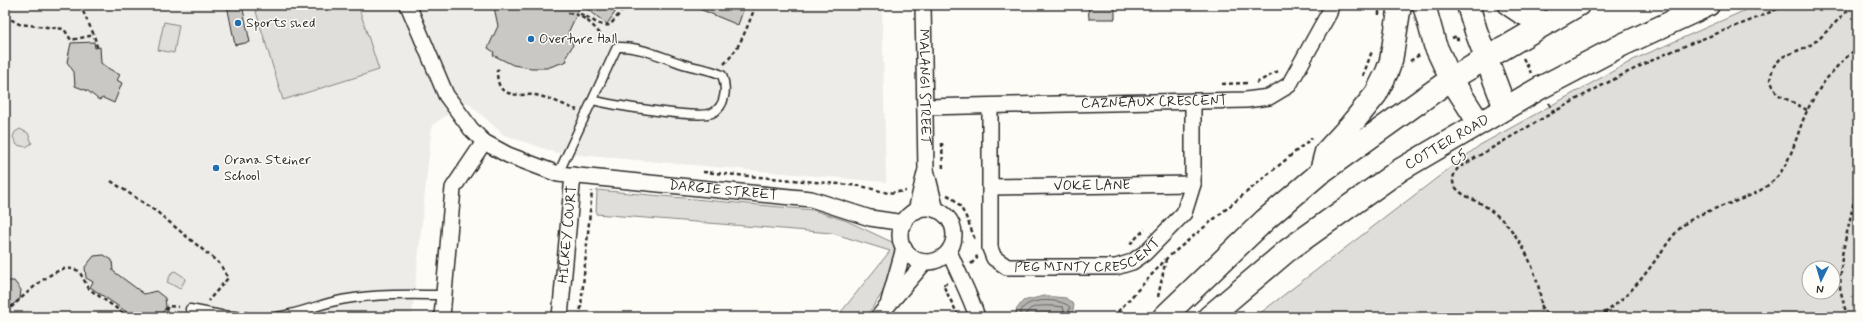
<svg xmlns="http://www.w3.org/2000/svg" width="1863" height="322" font-family="Mynerve,sans-serif">
<rect width="100%" height="100%" fill="#fdfcf7"/>
<filter id="ink" filterUnits="userSpaceOnUse"><feTurbulence type="fractalNoise" baseFrequency=".025" numOctaves="2"/><feDisplacementMap in="SourceGraphic" scale="8" xChannelSelector="R" yChannelSelector="G"/><feConvolveMatrix kernelMatrix="1 2 1 2 8 2 1 2 1" color-interpolation-filters="sRGB"/></filter>
<g filter="url(#ink)">
<path fill="#edece8" d="M 5,5 L 882,5 L 886,182 L 557,153 L 504,135 L 467,102 L 432,125 L 412,317 L 5,317 Z"/>
<path fill="#dfdeda" stroke="#858482" fill-rule="evenodd" d="M 254,5 L 358,5 L 379,70 L 283,100 Z
M 1757,5 L 1858,5 L 1858,317 L 1255,317 L 1480,145 L 1635,59 ZM 1809,268 L 1833,268 L 1833,292 L 1809,292 Z
M 164,22 L 179,25 L 174,53 L 158,50 Z
M 20,129 L 28,133 L 32,143 L 26,147 L 17,145 L 13,137 L 15,132 Z
M 597,190 L 813,210 L 847,221 L 894,243 L 897,259 L 885,289 L 866,317 L 837,317 L 890,251 L 832,233 L 596,214 Z
M 175,271 L 184,277 L 185,280 L 180,289 L 167,282 L 172,272 Z"/>
<path fill="#b5b4b1" stroke="#7e7d7b" d="M 1044,296 L 1066,298 L 1074,305 L 1072,315 L 1070,317 L 1017,317 L 1016,310 L 1023,301 Z"/>
<g fill="none" stroke-linecap="round" stroke-linejoin="round">
<path stroke="#626261" stroke-width="1" d="M 1021,317 C 1021,313 1020,309 1025,306 C 1034,298 1062,299 1070,307 L 1068,317
M 1026,317 C 1025,302 1053,306 1063,307 L 1064,310 L 1063,317"/>
</g>
<path fill="#c9c8c4" stroke="#2b2b2b" d="M 227,5 L 242,5 L 250,42 L 235,45 Z
M 508,5 L 581,5 L 568,33 L 573,45 L 566,57 L 567,61 L 547,68 L 531,68 L 513,65 L 493,55 L 494,52 L 488,48 L 498,26 L 494,7 Z
M 582,5 L 620,5 L 607,24 Z
M 690,5 L 745,5 L 738,25 Z
M 1088,5 L 1115,5 L 1115,19 L 1089,19 Z
M 94,42 L 95,48 L 100,47 L 101,63 L 106,67 L 120,75 L 117,80 L 122,83 L 114,103 L 103,98 L 99,100 L 88,91 L 75,86 L 74,72 L 67,62 L 71,43 Z
M 104,255 L 112,260 L 113,271 L 144,294 L 156,291 L 165,298 L 166,307 L 160,317 L 134,317 L 90,287 L 93,282 L 86,278 L 85,267 L 94,256 Z
M 5,281 L 14,281 L 21,290 L 20,299 L 5,311 Z"/>
<g fill="none" stroke-linecap="round" stroke-linejoin="round">
<defs>
<path id="service" d="M 558,174 L 617,47 C 640,46 661,57 683,64 C 696,68 710,69 722,75 C 727,87 726,107 712,113 C 698,119 610,105 593,100
M 190,309 L 221,315 L 247,317
M 276,317 C 296,314 313,307 332,302 C 369,293 407,295 444,295"/>
<g id="minor">
<path id="s1" d="M 408,5 L 446,95 L 471,129 L 484,142 L 508,155 L 558,174 L 811,199 L 870,218 L 904,223"/>
<path id="s2" d="M 923,5 L 926,170 L 936,210"/>
<path id="s3" d="M 990,106 L 990,248 L 994,258 L 1007,267 L 1116,267 L 1132,262 L 1145,253 L 1184,213 L 1193,184 L 1193,101"/>
<path id="s4" d="M 925,107 L 1246,100 L 1269,97 L 1289,85 L 1329,13 L 1331,5"/>
<path id="s5" d="M 991,187 L 1193,184"/>
<circle cx="927" cy="235" r="27"/>
<path d="M 916,211 L 925,173"/>
<path d="M 949,251 C 958,274 970,294 977,317"/>
<path d="M 889,301 L 904,248"/>
<path d="M 442,317 L 453,188 L 484,142"/>
<path id="s6" d="M 560,317 L 573,175"/>
<path d="M 878,317 L 925,262"/>
</g>
<g id="primary">
<path d="M 1424,5 L 1435,45 L 1451,79 L 1479,123"/>
<path d="M 1468,5 L 1476,31 L 1505,108"/>
<path d="M 1510,5 L 1522,13 L 1546,23"/>
<path d="M 1321,171 L 1326,152 L 1350,126 L 1376,94 L 1387,72 L 1391,61 L 1400,5"/>
<path d="M 1164,317 L 1265,220 L 1320,173 L 1451,79 L 1578,5"/>
<path id="s7" d="M 1209,317 L 1288,250 L 1400,170 L 1540,88 L 1622,45 L 1708,5"/>
</g>
</defs>
<use href="#service" stroke="#2b2b2b" stroke-width="11"/>
<use href="#minor" stroke="#2b2b2b" stroke-width="18"/>
<use href="#primary" stroke="#2b2b2b" stroke-width="25"/>
<path stroke="#2b2b2b" stroke-width="2.5" stroke-dasharray="4 3" stroke-linecap="butt" d="M 80,5 L 94,35 L 97,47
M 568,13 C 580,14 589,21 597,30 C 601,35 602,39 608,42
M 580,14 C 591,17 597,27 610,25 L 627,5
M 1379,15 L 1379,5
M 5,16 L 19,24 L 64,29 L 71,40 L 94,35
M 1452,38 L 1457,36 L 1457,39 L 1459,39
M 1523,58 L 1531,73
M 1410,61 L 1421,54
M 724,64 C 741,47 747,27 756,5
M 499,69 L 497,71 C 497,78 498,87 504,91 C 514,97 525,94 535,95 C 550,98 564,105 577,110
M 1363,76 L 1372,51
M 1256,83 L 1280,70
M 1222,84 L 1249,83
M 1549,103 L 1553,112
M 1807,110 L 1777,94 L 1770,80 L 1773,67 L 1782,57 L 1809,46 L 1820,38 L 1853,5
M 942,143 L 943,170
M 703,172 L 861,186 L 888,193 L 906,191
M 111,181 L 157,212 L 220,264 L 228,278 L 208,301
M 947,195 C 962,201 970,226 975,240
M 1130,244 L 1145,229
M 971,264 L 977,258 L 976,255
M 947,283 L 943,285 L 959,317
M 1158,297 L 1166,259
M 1541,305 L 1549,317
M 5,310 L 8,310 C 22,298 46,273 64,269 C 69,268 74,269 79,271 L 89,289 L 129,317
M 163,317 L 168,306 L 179,307
M 580,317 L 592,191
M 1113,317 L 1167,258 L 1312,138
M 1540,317 C 1546,287 1523,238 1500,218 C 1493,212 1486,206 1478,202 C 1471,198 1462,195 1457,189 C 1450,182 1453,175 1458,168 C 1526,128 1595,86 1668,53 C 1706,36 1747,24 1785,5
M 1598,317 C 1623,302 1640,282 1657,258 C 1665,247 1675,231 1686,223 C 1714,203 1753,203 1777,177 C 1793,158 1797,132 1807,111 C 1818,87 1837,63 1858,48
M 1847,317 L 1840,288 L 1842,255 L 1858,183"/>
<use href="#service" stroke="#fdfcf7" stroke-width="8"/>
<use href="#minor" stroke="#fdfcf7" stroke-width="15"/>
<use href="#primary" stroke="#fdfcf7" stroke-width="22"/>
</g>
</g>
<g fill="#1f6fb2" stroke="#fdfcf7" stroke-width="1.5">
<circle cx="238" cy="23" r="4"/>
<circle cx="531" cy="39" r="4"/>
<circle cx="216" cy="168" r="4"/>
</g>
<g text-anchor="middle" dominant-baseline="central" stroke-width="3" stroke-linejoin="round" paint-order="stroke">
<g font-size="14" fill="#2b2b2b" stroke="#fdfcf7" text-anchor="start">
<text x="246" y="23">Sports shed</text>
<text x="539" y="39">Overture Hall</text>
<text x="224" y="160">Orana Steiner<tspan x="224" dy="16">School</tspan></text>
</g>
<g font-size="14" fill="#2b2b2b" stroke="#fdfcf7">
<text stroke="none"><textPath href="#s2" startOffset="82">MALANGI STREET</textPath></text>
<text stroke="none"><textPath href="#s4" startOffset="229">CAZNEAUX CRESCENT</textPath></text>
<text stroke="none"><textPath href="#s7" startOffset="296">COTTER ROAD</textPath></text>
<text transform="translate(1459 158) rotate(-38)">C5</text>
<text stroke="none"><textPath href="#s5" startOffset="101">VOKE LANE</textPath></text>
<text stroke="none"><textPath href="#s1" startOffset="405">DARGIE STREET</textPath></text>
<text stroke="none"><textPath href="#s6" startOffset="83">HICKEY COURT</textPath></text>
<text stroke="none"><textPath href="#s3" startOffset="252">PEG MINTY CRESCENT</textPath></text>
</g>
</g>
<rect width="1863" height="322" fill="none" stroke="#fdfcf7" stroke-width="20"/>
<rect x="10" y="10" width="1843" height="302" fill="none" stroke="#2b2b2b" stroke-width="1.5" filter="url(#ink)"/>
<g transform="translate(1821 280) rotate(185)"><circle r="19" fill="#fdfcf7" stroke="#a9a8a5"/>
<path d="M0-3L7 15L0 10L-7 15Z" fill="#1f6fb2"/>
<text y="-6" font-size="11" font-weight="bold" text-anchor="middle" fill="#2b2b2b">N</text>
</g>
</svg>
